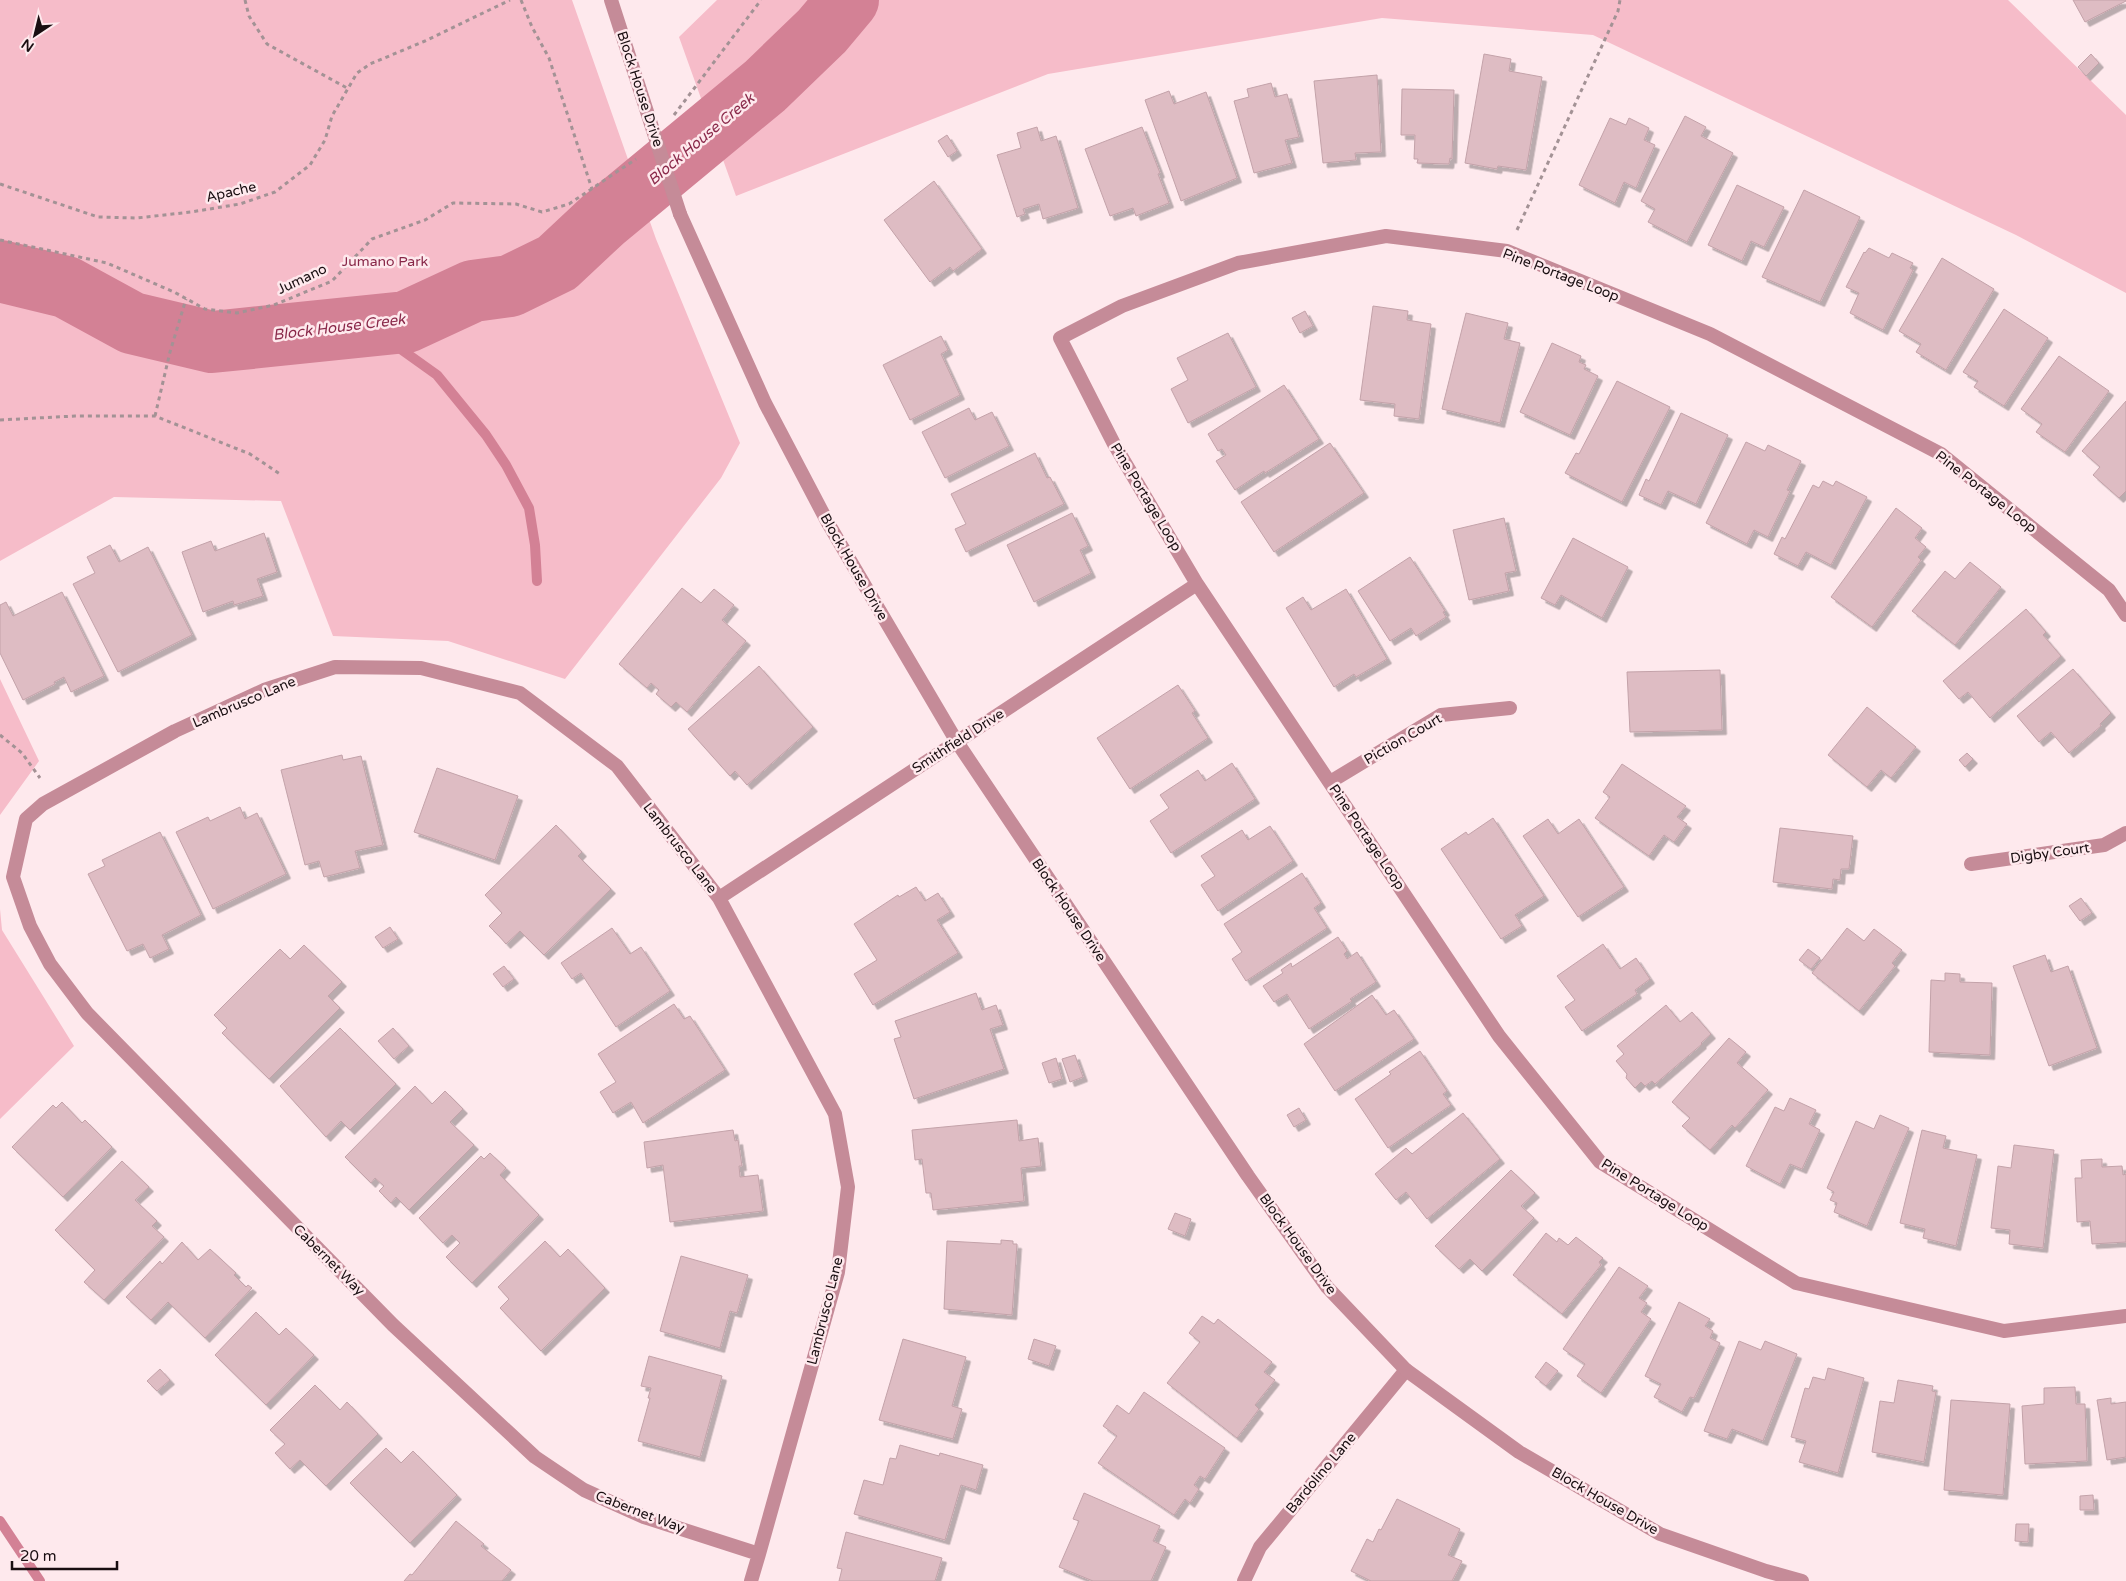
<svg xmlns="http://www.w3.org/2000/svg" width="2126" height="1581" font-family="'Varela Round',sans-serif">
<defs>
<filter id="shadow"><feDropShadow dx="4.5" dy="4.5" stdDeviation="0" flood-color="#0004"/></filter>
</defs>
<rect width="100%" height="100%" fill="#fee9ed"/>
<path fill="#f6bcc9" d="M 0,0 L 572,0 L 656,239 L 740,443 L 721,478 L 565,679 L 448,641 L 333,636 L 281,501 L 114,497 L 0,561 Z
M 717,0 L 2008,0 L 2126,115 L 2126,293 L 2016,235 L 1593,35 L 1382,18 L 1048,74 L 736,196 L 679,37 Z
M 0,679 L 39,761 L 0,815 Z
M 0,909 L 2,930 L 74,1046 L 0,1119 Z"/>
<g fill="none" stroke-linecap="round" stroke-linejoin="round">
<path stroke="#d38195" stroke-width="10" d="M 367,325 L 437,375 L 486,435 L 506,465 L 529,508 L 535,545 L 537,581
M 0,1521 L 40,1581"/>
<path stroke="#d38195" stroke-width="62" d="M 0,271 L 66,287 L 132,323 L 212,342 L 406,322 L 473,291 L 510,286 L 557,263 L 603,220 L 765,86 L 822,31 L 848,0"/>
</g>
<path fill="#debcc3" stroke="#c3a2a9" filter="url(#shadow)" d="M 2073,0 L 2126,0 L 2126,1 L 2085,22 Z
M 1484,54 L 1511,59 L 1509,71 L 1542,77 L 1526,170 L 1498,166 L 1497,169 L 1465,163 Z
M 2091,54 L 2099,63 L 2086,76 L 2078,67 Z
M 1377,75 L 1381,152 L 1355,153 L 1356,160 L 1323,163 L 1314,81 Z
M 1271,83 L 1275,97 L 1287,94 L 1299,137 L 1285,140 L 1292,163 L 1254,173 L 1234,101 L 1249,97 L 1247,89 Z
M 1402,89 L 1454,90 L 1452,159 L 1450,158 L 1449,164 L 1417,163 L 1418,159 L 1414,159 L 1415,135 L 1401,135 Z
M 1169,91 L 1174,104 L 1206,92 L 1237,178 L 1181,201 L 1145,100 Z
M 1685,116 L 1706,127 L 1701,136 L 1733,153 L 1687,242 L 1648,222 L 1655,209 L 1641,201 Z
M 1610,118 L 1626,125 L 1629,118 L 1649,128 L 1644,140 L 1655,145 L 1636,188 L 1624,182 L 1615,203 L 1579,185 Z
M 1037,127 L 1041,141 L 1056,136 L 1078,208 L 1043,219 L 1039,204 L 1023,209 L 1025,214 L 1017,217 L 997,155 L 1021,148 L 1017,133 Z
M 1142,127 L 1160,173 L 1158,174 L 1169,203 L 1136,216 L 1133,208 L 1110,216 L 1085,149 Z
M 947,135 L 957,151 L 948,157 L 938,141 Z
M 934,181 L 982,249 L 953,271 L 950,267 L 930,282 L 884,220 Z
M 1737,185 L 1784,207 L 1764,247 L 1751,241 L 1742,261 L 1708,245 Z
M 1804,190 L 1860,217 L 1820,302 L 1762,277 Z
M 1869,248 L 1889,258 L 1892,253 L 1913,263 L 1910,268 L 1913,270 L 1883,330 L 1850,313 L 1859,293 L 1846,287 L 1864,252 L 1865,253 Z
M 1942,258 L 1994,289 L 1946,370 L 1916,352 L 1921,344 L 1899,331 Z
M 1373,306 L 1408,311 L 1407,320 L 1431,324 L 1419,419 L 1394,416 L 1395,404 L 1360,400 Z
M 2004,309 L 2048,338 L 2004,406 L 1974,387 L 1978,381 L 1963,372 Z
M 1305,311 L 1313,326 L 1300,333 L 1292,318 Z
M 1466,313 L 1508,323 L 1504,339 L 1520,343 L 1500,423 L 1442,409 Z
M 1228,333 L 1256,387 L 1188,423 L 1171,389 L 1188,380 L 1177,358 Z
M 941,336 L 948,350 L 941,354 L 960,395 L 910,420 L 883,365 Z
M 1552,343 L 1581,356 L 1579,362 L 1586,365 L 1584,369 L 1598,376 L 1570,435 L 1520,412 Z
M 2059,356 L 2109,391 L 2065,452 L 2036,432 L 2042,424 L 2021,409 Z
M 1617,381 L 1670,407 L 1622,502 L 1565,473 L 1576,453 L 1579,454 Z
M 1284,385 L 1319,439 L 1265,473 L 1264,471 L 1235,490 L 1216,461 L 1226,455 L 1222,449 L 1218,451 L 1208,434 Z
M 2126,401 L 2126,491 L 2119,498 L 2093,475 L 2100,467 L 2082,451 Z
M 969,408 L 975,420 L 992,412 L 1009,446 L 945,478 L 922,432 Z
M 1681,413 L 1728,435 L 1696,504 L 1668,491 L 1661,505 L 1639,495 L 1646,479 L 1649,481 Z
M 1746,442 L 1765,451 L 1768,445 L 1801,461 L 1787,490 L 1790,491 L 1768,537 L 1754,530 L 1747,544 L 1706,523 Z
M 1330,443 L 1364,493 L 1274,552 L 1241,502 Z
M 1035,453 L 1047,478 L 1050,477 L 1064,504 L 966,552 L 955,529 L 966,524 L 951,494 Z
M 1823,481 L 1833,486 L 1836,481 L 1867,497 L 1831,565 L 1806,552 L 1798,566 L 1774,554 L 1782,537 L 1785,539 L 1813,485 L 1819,488 Z
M 1896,508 L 1922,528 L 1915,538 L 1926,547 L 1918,557 L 1921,560 L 1872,627 L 1831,597 Z
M 1072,513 L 1088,546 L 1080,550 L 1091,573 L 1034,602 L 1007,545 Z
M 1504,518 L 1516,571 L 1505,573 L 1509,591 L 1469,600 L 1453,530 Z
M 264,533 L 277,572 L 257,579 L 263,596 L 234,605 L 233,601 L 203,612 L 182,552 L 211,541 L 215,551 Z
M 1573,538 L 1628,567 L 1602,618 L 1561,595 L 1555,605 L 1541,598 Z
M 110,545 L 119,562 L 148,547 L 192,635 L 118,672 L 73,584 L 95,573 L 87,557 Z
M 1410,557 L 1445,611 L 1443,612 L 1446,617 L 1416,636 L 1411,628 L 1390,641 L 1358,591 Z
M 1970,562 L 2001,587 L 1955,645 L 1912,611 L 1945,571 L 1955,579 Z
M 682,588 L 701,603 L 714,589 L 734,605 L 722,620 L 746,641 L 687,712 L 676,702 L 671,707 L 656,694 L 659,690 L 651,683 L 647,688 L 619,664 Z
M 1346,589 L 1387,659 L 1356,677 L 1354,674 L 1334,687 L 1286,608 L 1303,597 L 1311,610 Z
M 62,592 L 104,676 L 71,692 L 64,677 L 54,682 L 55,684 L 23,700 L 0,653 L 0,605 L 6,602 L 13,616 Z
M 2026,609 L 2046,632 L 2043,635 L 2061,656 L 1990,718 L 1968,692 L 1959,699 L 1943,681 Z
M 759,666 L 813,727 L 747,785 L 735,771 L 730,776 L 688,729 Z
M 2073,669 L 2111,713 L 2100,724 L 2101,726 L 2069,753 L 2051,732 L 2039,742 L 2017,716 Z
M 1720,670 L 1722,730 L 1630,732 L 1627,672 Z
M 1178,685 L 1195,711 L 1192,713 L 1208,738 L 1130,789 L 1097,738 Z
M 1867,707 L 1916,747 L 1891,778 L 1881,770 L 1867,787 L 1828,755 Z
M 1967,753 L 1973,759 L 1965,767 L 1959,760 Z
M 342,755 L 343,760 L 361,756 L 383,845 L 355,851 L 360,868 L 324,877 L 319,861 L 305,865 L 281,770 Z
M 1232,763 L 1255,799 L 1171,853 L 1150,821 L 1169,808 L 1160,795 L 1198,770 L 1205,781 Z
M 1622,764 L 1686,806 L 1677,817 L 1687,824 L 1674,842 L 1664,835 L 1649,856 L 1595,818 L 1610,797 L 1603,792 Z
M 437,768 L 518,796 L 495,860 L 414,832 Z
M 240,807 L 245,819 L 257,813 L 286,874 L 213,909 L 176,832 L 208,817 L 210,821 Z
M 1493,818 L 1544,896 L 1515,915 L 1522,926 L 1501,939 L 1441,849 L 1466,832 L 1468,835 Z
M 1548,819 L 1558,834 L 1579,819 L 1624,887 L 1578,917 L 1523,836 Z
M 556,825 L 582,852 L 578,856 L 611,889 L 544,955 L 520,931 L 506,944 L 499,936 L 489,926 L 502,913 L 485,895 Z
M 1270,826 L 1293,861 L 1218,911 L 1201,885 L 1215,876 L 1201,856 L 1242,830 L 1248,840 Z
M 1780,828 L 1853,836 L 1849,869 L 1841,869 L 1840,880 L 1833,879 L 1832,889 L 1773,882 Z
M 160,832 L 201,915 L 162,935 L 169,949 L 150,958 L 143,944 L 127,951 L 88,874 L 105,866 L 102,860 Z
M 1302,873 L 1321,903 L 1314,908 L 1327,928 L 1246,981 L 1232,959 L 1242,952 L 1224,924 Z
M 916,887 L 925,901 L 938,893 L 950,912 L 937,920 L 958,953 L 873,1005 L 854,974 L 877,960 L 854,924 L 898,895 L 899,897 Z
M 2081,898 L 2092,913 L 2080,921 L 2069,906 Z
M 390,927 L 398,939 L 383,948 L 375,937 Z
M 612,928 L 630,954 L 641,947 L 670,991 L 616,1027 L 581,973 L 572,979 L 561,963 Z
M 1847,928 L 1864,941 L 1874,929 L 1902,950 L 1892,963 L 1895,966 L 1859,1011 L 1812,973 Z
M 1338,937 L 1347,951 L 1344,954 L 1347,959 L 1357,952 L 1376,982 L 1350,999 L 1352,1001 L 1309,1029 L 1287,994 L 1274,1002 L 1263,986 L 1283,973 L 1281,970 L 1291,963 L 1292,967 Z
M 1603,944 L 1620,969 L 1636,958 L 1650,979 L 1635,990 L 1637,994 L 1582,1031 L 1565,1007 L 1575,1000 L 1557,976 Z
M 304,945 L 342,982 L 328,996 L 340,1008 L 269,1079 L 222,1033 L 227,1028 L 214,1015 L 280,949 L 290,959 Z
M 1808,949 L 1820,958 L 1811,969 L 1799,960 Z
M 2045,955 L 2051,972 L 2068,966 L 2097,1048 L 2049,1066 L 2013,966 Z
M 504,966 L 514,979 L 503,987 L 493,974 Z
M 1945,973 L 1960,974 L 1960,982 L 1992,983 L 1990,1055 L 1929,1052 L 1931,980 L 1945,981 Z
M 976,993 L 982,1010 L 996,1005 L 1003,1025 L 990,1029 L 1004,1069 L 914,1099 L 894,1039 L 901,1037 L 895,1021 Z
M 1372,995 L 1386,1015 L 1394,1010 L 1414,1039 L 1335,1091 L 1304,1044 Z
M 674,1004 L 684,1019 L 690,1016 L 725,1070 L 643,1123 L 631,1102 L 613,1113 L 600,1092 L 616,1082 L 598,1054 Z
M 1666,1005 L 1680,1022 L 1692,1012 L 1711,1034 L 1701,1043 L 1702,1044 L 1655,1084 L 1652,1081 L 1645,1086 L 1641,1082 L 1635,1088 L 1626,1078 L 1627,1074 L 1616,1061 L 1624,1054 L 1617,1046 Z
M 340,1028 L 396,1084 L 350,1130 L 341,1121 L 326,1137 L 280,1086 Z
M 393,1028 L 409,1046 L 394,1059 L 378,1041 Z
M 1729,1038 L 1746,1052 L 1737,1063 L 1768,1090 L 1735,1128 L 1732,1125 L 1710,1150 L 1682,1126 L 1690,1118 L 1672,1102 Z
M 1420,1051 L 1447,1091 L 1443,1094 L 1451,1105 L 1388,1148 L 1355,1099 L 1391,1074 L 1389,1072 Z
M 1075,1055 L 1083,1077 L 1070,1082 L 1062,1059 Z
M 1056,1058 L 1062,1079 L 1049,1083 L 1042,1063 Z
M 415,1086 L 432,1104 L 445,1091 L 463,1109 L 450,1122 L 474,1145 L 409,1210 L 396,1197 L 391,1203 L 379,1191 L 384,1186 L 375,1178 L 371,1183 L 345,1157 Z
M 1790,1098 L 1816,1110 L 1809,1124 L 1820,1130 L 1802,1169 L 1790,1164 L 1780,1184 L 1746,1166 L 1775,1107 L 1784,1111 Z
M 62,1102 L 82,1123 L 85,1120 L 112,1147 L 63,1197 L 12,1147 L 53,1105 L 56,1108 Z
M 1299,1108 L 1306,1120 L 1294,1127 L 1287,1115 Z
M 1463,1113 L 1500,1159 L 1427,1219 L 1406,1192 L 1396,1200 L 1375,1174 L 1406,1148 L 1412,1154 Z
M 1880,1115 L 1909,1128 L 1867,1226 L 1834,1212 L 1837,1203 L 1830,1200 L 1834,1192 L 1827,1188 L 1856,1121 L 1874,1129 Z
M 1017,1120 L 1019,1141 L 1038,1138 L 1041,1166 L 1021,1168 L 1024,1201 L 933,1210 L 931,1193 L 926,1193 L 922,1159 L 915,1160 L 912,1130 Z
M 733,1130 L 735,1141 L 738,1140 L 742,1166 L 739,1166 L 740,1177 L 758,1175 L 763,1211 L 670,1222 L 663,1165 L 647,1168 L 644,1142 Z
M 1922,1130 L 1946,1136 L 1943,1148 L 1977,1155 L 1956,1246 L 1923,1238 L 1925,1229 L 1900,1223 Z
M 2014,1145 L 2054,1150 L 2043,1248 L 2009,1244 L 2010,1230 L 1991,1228 L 1998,1166 L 2011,1168 Z
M 490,1153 L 506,1168 L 500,1175 L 539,1215 L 472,1283 L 446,1257 L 460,1243 L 452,1235 L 443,1243 L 419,1218 L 481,1156 L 484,1159 Z
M 2102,1159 L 2102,1167 L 2122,1166 L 2123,1175 L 2126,1174 L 2126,1242 L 2092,1244 L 2090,1221 L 2077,1222 L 2075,1178 L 2082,1178 L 2081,1160 Z
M 122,1161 L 149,1187 L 135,1200 L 157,1221 L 152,1226 L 164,1237 L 104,1300 L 84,1282 L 95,1270 L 55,1230 Z
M 1511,1170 L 1535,1193 L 1521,1206 L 1534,1218 L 1482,1271 L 1470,1259 L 1459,1269 L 1435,1246 Z
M 1175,1213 L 1191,1219 L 1185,1236 L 1168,1229 Z
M 1546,1233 L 1557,1242 L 1559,1238 L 1568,1245 L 1576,1237 L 1603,1258 L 1599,1262 L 1601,1265 L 1562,1314 L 1513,1275 Z
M 1001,1240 L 1013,1241 L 1013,1244 L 1017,1244 L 1012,1315 L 944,1309 L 947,1241 L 1001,1244 Z
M 545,1241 L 560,1257 L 568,1249 L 605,1288 L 541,1351 L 500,1308 L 509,1299 L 498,1287 Z
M 182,1242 L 198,1260 L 210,1249 L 236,1273 L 234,1275 L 246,1287 L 248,1285 L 252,1288 L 205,1338 L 168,1302 L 151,1320 L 126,1297 L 160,1261 L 162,1264 Z
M 681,1256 L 748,1275 L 737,1313 L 730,1311 L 720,1348 L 660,1331 Z
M 1619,1267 L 1648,1286 L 1639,1298 L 1647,1303 L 1641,1312 L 1651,1319 L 1601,1393 L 1577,1376 L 1585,1364 L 1563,1349 Z
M 1679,1302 L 1710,1319 L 1705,1326 L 1713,1331 L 1710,1338 L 1720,1343 L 1694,1398 L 1690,1397 L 1682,1412 L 1654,1397 L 1661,1384 L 1645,1376 Z
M 256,1312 L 279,1335 L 286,1328 L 314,1355 L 266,1405 L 215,1355 Z
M 1202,1316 L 1214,1324 L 1218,1319 L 1272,1362 L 1264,1372 L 1275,1380 L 1255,1405 L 1259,1409 L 1237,1438 L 1167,1383 L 1200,1342 L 1189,1333 Z
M 903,1339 L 966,1357 L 952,1406 L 962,1409 L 953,1439 L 879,1420 Z
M 1034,1339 L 1056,1346 L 1049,1366 L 1028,1359 Z
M 1739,1341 L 1761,1350 L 1765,1341 L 1797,1354 L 1763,1441 L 1732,1429 L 1727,1439 L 1704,1431 Z
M 649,1356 L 722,1376 L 700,1457 L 638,1441 L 650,1398 L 648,1398 L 651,1388 L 641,1386 Z
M 1546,1362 L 1558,1371 L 1546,1386 L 1535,1377 Z
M 1828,1368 L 1864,1378 L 1838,1473 L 1799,1462 L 1806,1441 L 1791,1437 L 1805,1388 L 1809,1389 L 1813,1377 L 1825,1380 Z
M 160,1369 L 170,1380 L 157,1391 L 147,1381 Z
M 1898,1380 L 1933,1386 L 1932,1391 L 1936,1392 L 1924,1462 L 1872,1452 L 1880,1401 L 1894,1403 Z
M 315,1385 L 340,1410 L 347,1402 L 378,1434 L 326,1486 L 300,1460 L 290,1469 L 275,1453 L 285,1444 L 270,1430 Z
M 2075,1387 L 2076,1404 L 2085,1404 L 2087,1461 L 2025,1464 L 2022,1406 L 2044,1404 L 2044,1388 Z
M 1144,1392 L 1225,1448 L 1205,1479 L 1200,1476 L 1194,1485 L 1199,1489 L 1190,1503 L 1185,1499 L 1174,1515 L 1098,1463 L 1117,1436 L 1103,1426 L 1117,1405 L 1129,1414 Z
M 2111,1398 L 2111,1404 L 2126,1402 L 2126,1457 L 2107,1460 L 2097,1400 Z
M 1951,1400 L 2010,1404 L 2003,1495 L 1944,1490 Z
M 900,1445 L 939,1456 L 940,1453 L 983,1465 L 976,1490 L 961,1485 L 945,1540 L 854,1514 L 864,1480 L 883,1485 L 890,1458 L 896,1459 Z
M 386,1448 L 401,1463 L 413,1451 L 457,1495 L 410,1543 L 350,1483 Z
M 1084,1493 L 1160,1526 L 1153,1541 L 1166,1547 L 1151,1581 L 1093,1581 L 1059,1567 L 1079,1521 L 1073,1519 Z
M 2093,1495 L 2094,1510 L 2080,1510 L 2080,1496 Z
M 1397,1499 L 1460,1529 L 1448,1555 L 1462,1561 L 1452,1581 L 1371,1581 L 1351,1571 L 1367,1539 L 1373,1542 L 1379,1529 L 1381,1530 Z
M 456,1521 L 484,1544 L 481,1546 L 511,1570 L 502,1581 L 404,1581 L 410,1574 L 412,1575 Z
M 2016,1524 L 2029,1524 L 2028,1542 L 2015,1541 Z
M 846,1532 L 942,1558 L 935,1581 L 839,1581 L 842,1569 L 837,1568 Z"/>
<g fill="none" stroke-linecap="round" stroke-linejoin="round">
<path stroke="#a39295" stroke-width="3" stroke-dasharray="4 4" stroke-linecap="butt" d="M 245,0 L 249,16 L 267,44 L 347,88
M 521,0 L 532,27 L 549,58 L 592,189
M 674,115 L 761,0
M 0,184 L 98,217 L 137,218 L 191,212 L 240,204 L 275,192 L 310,165 L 325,140 L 332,116 L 357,73 L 370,64 L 425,41 L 510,0
M 1517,230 L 1618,11 L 1620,0
M 0,240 L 107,263 L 174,292 L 205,309 L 237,313 L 274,305 L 332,281 L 372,239 L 425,220 L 453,203 L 516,204 L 542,212 L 569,204 L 636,159
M 155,416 L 170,352 L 186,299
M 0,420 L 75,416 L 155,416 L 250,454 L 280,474
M 0,735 L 22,753 L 40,778"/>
<path stroke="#c58b98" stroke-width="14" d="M 2126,615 L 2109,590 L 1941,454 L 1710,334 L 1507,251 L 1386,236 L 1238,263 L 1122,306 L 1060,338 L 1114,444 L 1197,584 L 1499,1036 L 1600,1162 L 1796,1283 L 2004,1331 L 2126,1316
M 1330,782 L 1441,715 L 1510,708
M 1971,864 L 2104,845 L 2126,833
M 719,898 L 1197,584
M 751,1581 L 759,1554 L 838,1272 L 848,1187 L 835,1114 L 719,898 L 617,766 L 520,693 L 421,668 L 335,667 L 264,690 L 175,731 L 43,804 L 26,819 L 13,877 L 30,926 L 50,964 L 87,1013 L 393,1325 L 535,1457 L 584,1490 L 644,1517 L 759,1554
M 1244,1581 L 1260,1547 L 1406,1370"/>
<path stroke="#c58b98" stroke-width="14" d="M 680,214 L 765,403 L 828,523 L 957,742 L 1248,1176 L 1327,1287 L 1406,1370 L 1519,1452 L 1660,1534 L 1766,1571 L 1802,1581"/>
<path stroke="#c58b98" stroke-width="14" d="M 611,0 L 680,214"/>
</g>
<g text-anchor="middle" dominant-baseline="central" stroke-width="5" stroke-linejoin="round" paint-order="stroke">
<g font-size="14" fill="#190e11" stroke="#fee9ed">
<text transform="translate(640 89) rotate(72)">Block House Drive</text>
<text transform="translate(231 192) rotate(-13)">Apache</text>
<text transform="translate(1561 275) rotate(21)">Pine Portage Loop</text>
<text transform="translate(302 279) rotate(-25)">Jumano</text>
<text transform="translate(1986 492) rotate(38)">Pine Portage Loop</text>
<text transform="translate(1146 497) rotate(59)">Pine Portage Loop</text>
<text transform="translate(854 567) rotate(60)">Block House Drive</text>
<text transform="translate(244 702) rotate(-23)">Lambrusco Lane</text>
<text transform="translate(1403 739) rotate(-30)">Piction Court</text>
<text transform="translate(958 741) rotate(-33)">Smithfield Drive</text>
<text transform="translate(1367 837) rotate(56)">Pine Portage Loop</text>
<text transform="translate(680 848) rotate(52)">Lambrusco Lane</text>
<text transform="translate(2050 853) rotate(-8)">Digby Court</text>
<text transform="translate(1069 910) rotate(56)">Block House Drive</text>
<text transform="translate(1655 1195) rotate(32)">Pine Portage Loop</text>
<text transform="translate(1298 1244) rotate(54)">Block House Drive</text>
<text transform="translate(329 1260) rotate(45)">Cabernet Way</text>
<text transform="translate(825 1311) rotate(-76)">Lambrusco Lane</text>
<text transform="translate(1321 1473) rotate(-50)">Bardolino Lane</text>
<text transform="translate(1605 1501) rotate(30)">Block House Drive</text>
<text transform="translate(640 1512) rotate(21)">Cabernet Way</text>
</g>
<g font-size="14" fill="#882748" stroke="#fee9ed">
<text x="385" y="261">Jumano Park</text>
</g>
<g font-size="15" font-style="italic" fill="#8a294a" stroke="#fee9ed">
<text transform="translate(701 139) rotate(-40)">Block House Creek</text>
<text transform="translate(339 327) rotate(-7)">Block House Creek</text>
</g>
</g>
<g transform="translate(35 35) rotate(215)" stroke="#fee9ed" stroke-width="4" paint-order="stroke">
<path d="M0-4L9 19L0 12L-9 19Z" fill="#190e11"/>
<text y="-8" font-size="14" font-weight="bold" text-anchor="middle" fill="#190e11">N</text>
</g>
<path d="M12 1561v8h105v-8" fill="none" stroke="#190e11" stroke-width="2.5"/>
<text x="20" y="1561" font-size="15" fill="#190e11" stroke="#fee9ed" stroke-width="4" paint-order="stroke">20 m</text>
</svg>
